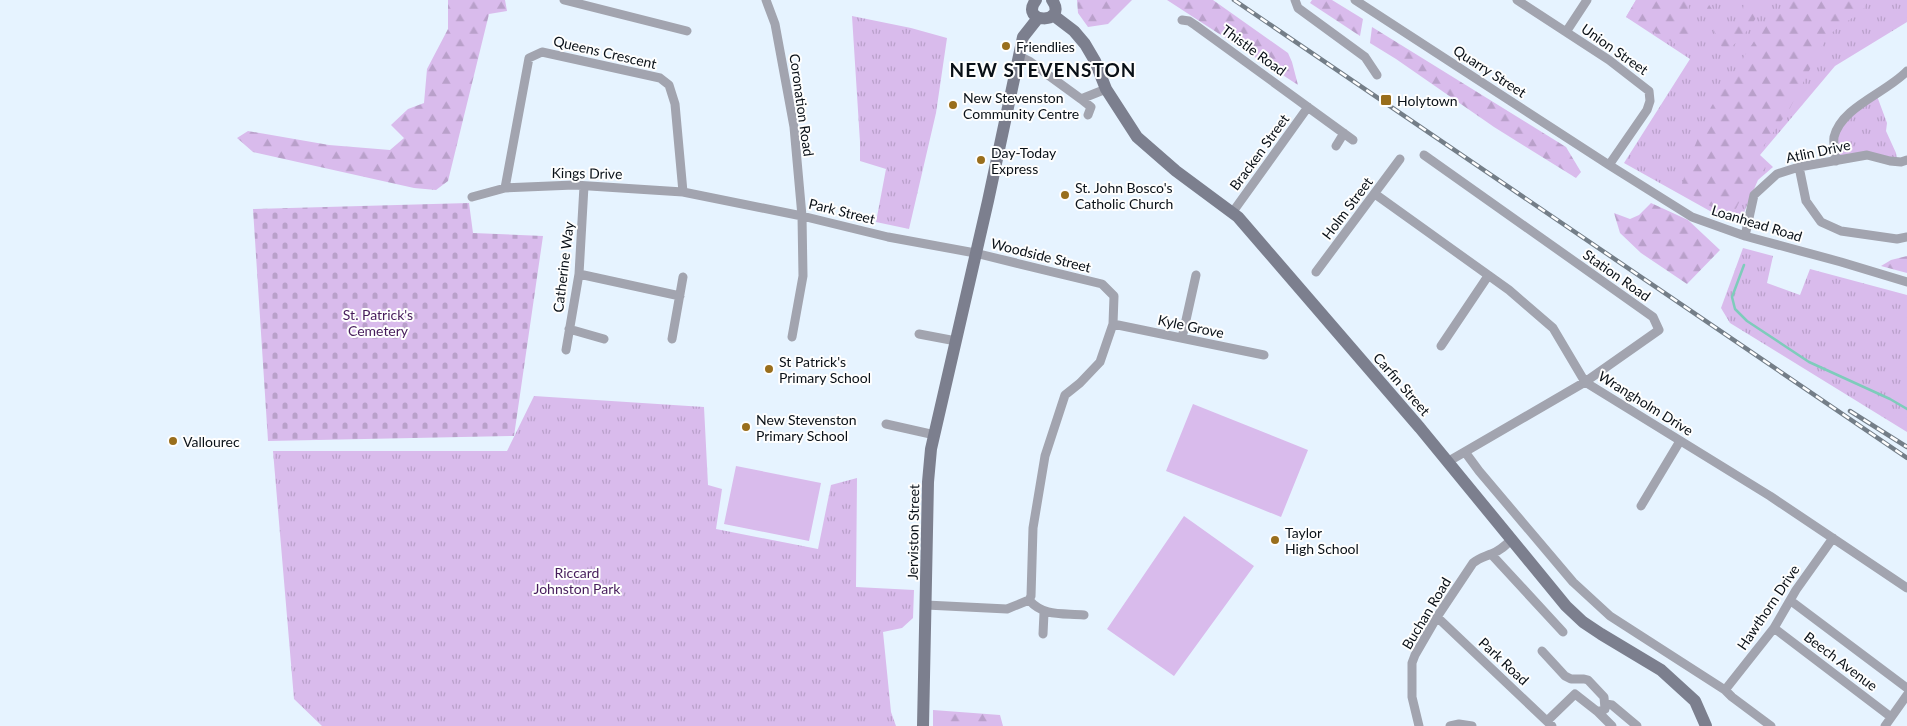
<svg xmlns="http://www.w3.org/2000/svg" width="1907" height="726" font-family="Lato,sans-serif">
<defs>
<pattern id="grass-tufts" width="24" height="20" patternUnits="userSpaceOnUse" patternTransform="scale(1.25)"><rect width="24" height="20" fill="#d9bbec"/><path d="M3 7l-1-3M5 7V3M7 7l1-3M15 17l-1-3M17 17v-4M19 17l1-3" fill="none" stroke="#b9a0ca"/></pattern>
<pattern id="forest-firs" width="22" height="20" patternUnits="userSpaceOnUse" patternTransform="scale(1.25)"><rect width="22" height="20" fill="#d9bbec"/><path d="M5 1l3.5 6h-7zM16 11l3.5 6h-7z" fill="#b9a0ca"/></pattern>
<pattern id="cemetery-stones" width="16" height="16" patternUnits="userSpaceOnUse" patternTransform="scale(1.25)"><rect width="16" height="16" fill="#d9bbec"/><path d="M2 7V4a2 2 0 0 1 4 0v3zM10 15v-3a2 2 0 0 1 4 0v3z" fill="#b9a0ca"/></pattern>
</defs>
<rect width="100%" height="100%" fill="#e6f3ff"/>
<path fill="url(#grass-tufts)" d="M 1636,0 L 1907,0 L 1907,22 L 1835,66 L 1760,155 L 1773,167 L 1758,180 L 1739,224 L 1726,220 L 1624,163 L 1690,59 L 1626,17 Z
M 852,16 L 911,28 L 947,38 L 936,113 L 909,229 L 876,222 L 886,169 L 860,161 L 860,142 Z
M 1877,96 L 1887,123 L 1886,131 L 1896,153 L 1897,160 L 1838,158 L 1836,138 L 1847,117 Z
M 1743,248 L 1773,256 L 1767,283 L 1800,295 L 1810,269 L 1907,295 L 1907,432 L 1730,323 L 1721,308 Z
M 534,396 L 704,407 L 708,485 L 722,489 L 716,529 L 818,549 L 831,485 L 857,478 L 856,587 L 914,590 L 913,618 L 902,628 L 883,632 L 891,712 L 896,726 L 322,726 L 294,699 L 273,451 L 507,451 Z"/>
<path fill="url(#forest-firs)" d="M 448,0 L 505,0 L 507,11 L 489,14 L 448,181 L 436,190 L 414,188 L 253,152 L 237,138 L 248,131 L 329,145 L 390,150 L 404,138 L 391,125 L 408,109 L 424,103 L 427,69 L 448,29 Z
M 1077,0 L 1132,0 L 1108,24 L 1088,27 L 1078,13 Z
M 1167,0 L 1213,0 L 1288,53 L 1292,62 L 1298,85 Z
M 1312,0 L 1332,0 L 1363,19 L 1360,36 L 1310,3 Z
M 1636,0 L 1687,0 L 1693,26 L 1687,50 L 1626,17 Z
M 1704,0 L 1706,0 L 1725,29 L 1738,24 L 1744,5 L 1740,0 L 1764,0 C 1758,21 1741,39 1725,53 L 1715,34 Z
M 1794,0 L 1868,0 L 1863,10 L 1827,36 L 1789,110 L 1757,155 L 1765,168 L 1744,192 L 1732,217 L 1706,204 L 1681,187 L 1691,155 L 1711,107 L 1770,17 Z
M 1372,27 L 1566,147 L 1581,172 L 1576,178 L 1494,127 L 1396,59 L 1370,43 Z
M 1651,203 L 1688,220 L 1720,250 L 1687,284 L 1641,253 L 1620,233 L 1614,213 L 1630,219 L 1639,215 Z
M 1907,256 L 1907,273 L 1881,266 L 1891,260 Z
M 933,710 L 1000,715 L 1003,726 L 933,726 Z"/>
<path fill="url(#cemetery-stones)" d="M 469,203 L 473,233 L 543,236 L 514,436 L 268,441 L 253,209 Z"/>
<path fill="#d9bbec" d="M 1193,404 L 1308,450 L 1281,517 L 1166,471 Z
M 736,466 L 821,483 L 809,541 L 724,524 Z
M 1184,516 L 1254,566 L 1174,676 L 1107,629 Z"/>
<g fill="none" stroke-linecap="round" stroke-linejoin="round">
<path stroke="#7eccbb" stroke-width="2.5" d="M 1744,265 L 1732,297 L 1735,309 L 1747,321 L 1809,362 L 1890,399 L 1907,409"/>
<path stroke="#a2a4af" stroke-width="9" d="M 564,0 L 687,31
M 766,0 L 775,24 L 794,127 L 802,216 L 803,276 L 792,337
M 1295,0 L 1298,8 L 1365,57 L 1377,75
M 1355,0 L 1609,165 L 1692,217 L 1745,236 L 1841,262 L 1907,282
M 1517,0 L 1609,60 L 1649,91 L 1650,101 L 1647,110 L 1609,165
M 1182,20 L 1189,21 L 1195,25 L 1353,140
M 1566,32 L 1587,0
M 1019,56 L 1029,61 L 1081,99 L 1106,89
M 1081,99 L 1091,107 L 1088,115
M 1336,146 L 1344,133
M 1424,155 L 1653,317 L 1659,330 L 1585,382 L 1449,461
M 1836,161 C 1835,153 1833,145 1834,137 C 1841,107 1886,93 1907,71
M 1799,167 L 1806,201 L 1821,222 L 1841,231 L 1897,239 L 1907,237
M 505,188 L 529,58 L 542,52 L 660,78 L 669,85 L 675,104 L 683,192
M 1375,194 L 1509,290 L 1553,328 L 1585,382 L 1770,496 L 1907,588
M 472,197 L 505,188 L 574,185 L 683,192 L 802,216 L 888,237 L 975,253 L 1102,284 L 1114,296 L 1113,324 L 1100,362 L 1080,383 L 1065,395 L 1045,456 L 1033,528 L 1031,596 L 1029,600 L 1007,609 L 926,605
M 1232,213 L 1308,107
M 1745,236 L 1754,195 L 1777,174 L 1799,167 L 1867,155 L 1890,161 L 1901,162 L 1907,160
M 1316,272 L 1400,159
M 579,274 L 680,296
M 1113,324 L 1264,355
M 569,329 L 604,339
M 919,334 L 956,341
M 1182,338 L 1196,275
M 672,339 L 683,277
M 1441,346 L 1488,276
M 566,350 L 579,274 L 584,186
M 886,424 L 935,435
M 1465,452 L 1479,471 L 1573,582 L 1610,616 L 1725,690 L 1732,697 L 1771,726
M 1641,506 L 1680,441
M 1491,554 L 1563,632
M 1029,600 C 1044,617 1062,613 1084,615
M 1791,601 L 1907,688
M 1437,617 L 1552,726
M 1774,628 L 1891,717
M 1043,634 L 1044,613
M 1542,651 L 1565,676 L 1571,679 L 1584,679 L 1588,680 L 1604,697 L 1605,709 L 1598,712 L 1575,694 L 1547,721
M 1725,690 L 1774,628 L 1796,590 L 1833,538
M 1606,704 L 1612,705 L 1637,726
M 1598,712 L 1612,726
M 1419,726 L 1412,697 L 1412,663 L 1415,655 L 1437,617 L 1473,563 C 1479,558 1484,557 1491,554 C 1500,551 1506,545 1512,539
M 1450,726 L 1459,724 L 1472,726
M 1885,726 L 1907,695"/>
<path stroke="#7c7f8e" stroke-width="12" d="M 1036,0 C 1018,24 1069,25 1052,0
M 1053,15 L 1074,31 L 1085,44 L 1095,61 L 1106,89 L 1137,137 L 1176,171 L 1238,217 L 1420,428 L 1566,606 L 1583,622 L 1601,634 L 1661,670 L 1695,701 L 1706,726
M 923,726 L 928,482 L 931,449 L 988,201 L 1023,37 L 1038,18"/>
<defs>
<path id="rail" d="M 1234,0 L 1907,458
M 1850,411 L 1907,447"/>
</defs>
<use href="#rail" stroke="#747e88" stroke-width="4.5"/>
<use href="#rail" stroke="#fefefe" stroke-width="2.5" stroke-dasharray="8" stroke-linecap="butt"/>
</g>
<g fill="#996e1c" stroke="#fefefe" stroke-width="2">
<circle cx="1006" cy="46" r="5"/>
<rect x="1380" y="94" width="12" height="12" rx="2.5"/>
<circle cx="953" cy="105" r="5"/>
<circle cx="981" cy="160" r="5"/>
<circle cx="1065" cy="195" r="5"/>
<circle cx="769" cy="369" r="5"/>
<circle cx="746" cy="427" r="5"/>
<circle cx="173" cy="441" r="5"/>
<circle cx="1275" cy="540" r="5"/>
</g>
<g text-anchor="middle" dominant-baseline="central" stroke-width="4" stroke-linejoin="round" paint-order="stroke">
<g font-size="14" fill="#091017" stroke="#fefefe" text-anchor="start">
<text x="1016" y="46">Friendlies</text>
<text x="963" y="97">New Stevenston<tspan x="963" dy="16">Community Centre</tspan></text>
<text x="1397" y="100">Holytown</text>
<text x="991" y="152">Day-Today<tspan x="991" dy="16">Express</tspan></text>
<text x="1075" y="187">St. John Bosco's<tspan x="1075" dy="16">Catholic Church</tspan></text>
<text x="779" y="361">St Patrick's<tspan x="779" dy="16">Primary School</tspan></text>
<text x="756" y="419">New Stevenston<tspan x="756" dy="16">Primary School</tspan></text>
<text x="183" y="441">Vallourec</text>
<text x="1285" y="532">Taylor<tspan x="1285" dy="16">High School</tspan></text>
</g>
<g font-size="14" fill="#091017" stroke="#fefefe">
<text transform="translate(1615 49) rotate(35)">Union Street</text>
<text transform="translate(1254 50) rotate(36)">Thistle Road</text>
<text transform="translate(605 52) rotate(13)">Queens Crescent</text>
<text transform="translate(1490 71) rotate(33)">Quarry Street</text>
<text transform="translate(802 105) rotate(82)">Coronation Road</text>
<text transform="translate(1818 151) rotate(-12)">Atlin Drive</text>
<text transform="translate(1259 152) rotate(-54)">Bracken Street</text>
<text transform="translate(587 173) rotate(1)">Kings Drive</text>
<text transform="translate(1347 208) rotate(-53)">Holm Street</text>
<text transform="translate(842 211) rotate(14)">Park Street</text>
<text transform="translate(1757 223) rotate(17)">Loanhead Road</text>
<text transform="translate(1041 255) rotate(14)">Woodside Street</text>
<text transform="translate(563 267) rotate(-83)">Catherine Way</text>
<text transform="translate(1617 275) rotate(35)">Station Road</text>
<text transform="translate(1191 326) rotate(12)">Kyle Grove</text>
<text transform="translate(1402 384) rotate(49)">Carfin Street</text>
<text transform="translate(1646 403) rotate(32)">Wrangholm Drive</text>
<text transform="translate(913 532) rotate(-89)">Jerviston Street</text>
<text transform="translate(1768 607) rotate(-56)">Hawthorn Drive</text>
<text transform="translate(1426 613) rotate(-59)">Buchan Road</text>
<text transform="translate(1504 661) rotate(43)">Park Road</text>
<text transform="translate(1841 661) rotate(37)">Beech Avenue</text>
</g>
<g font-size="14" fill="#461c5b" stroke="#fefefe">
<text x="378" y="314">St. Patrick's<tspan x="378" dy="16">Cemetery</tspan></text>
<text x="577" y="572">Riccard<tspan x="577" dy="16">Johnston Park</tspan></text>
</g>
<g font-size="19" font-weight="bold" letter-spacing="1" fill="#091017" stroke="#fefefe">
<text x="1043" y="69">NEW STEVENSTON</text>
</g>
</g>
</svg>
